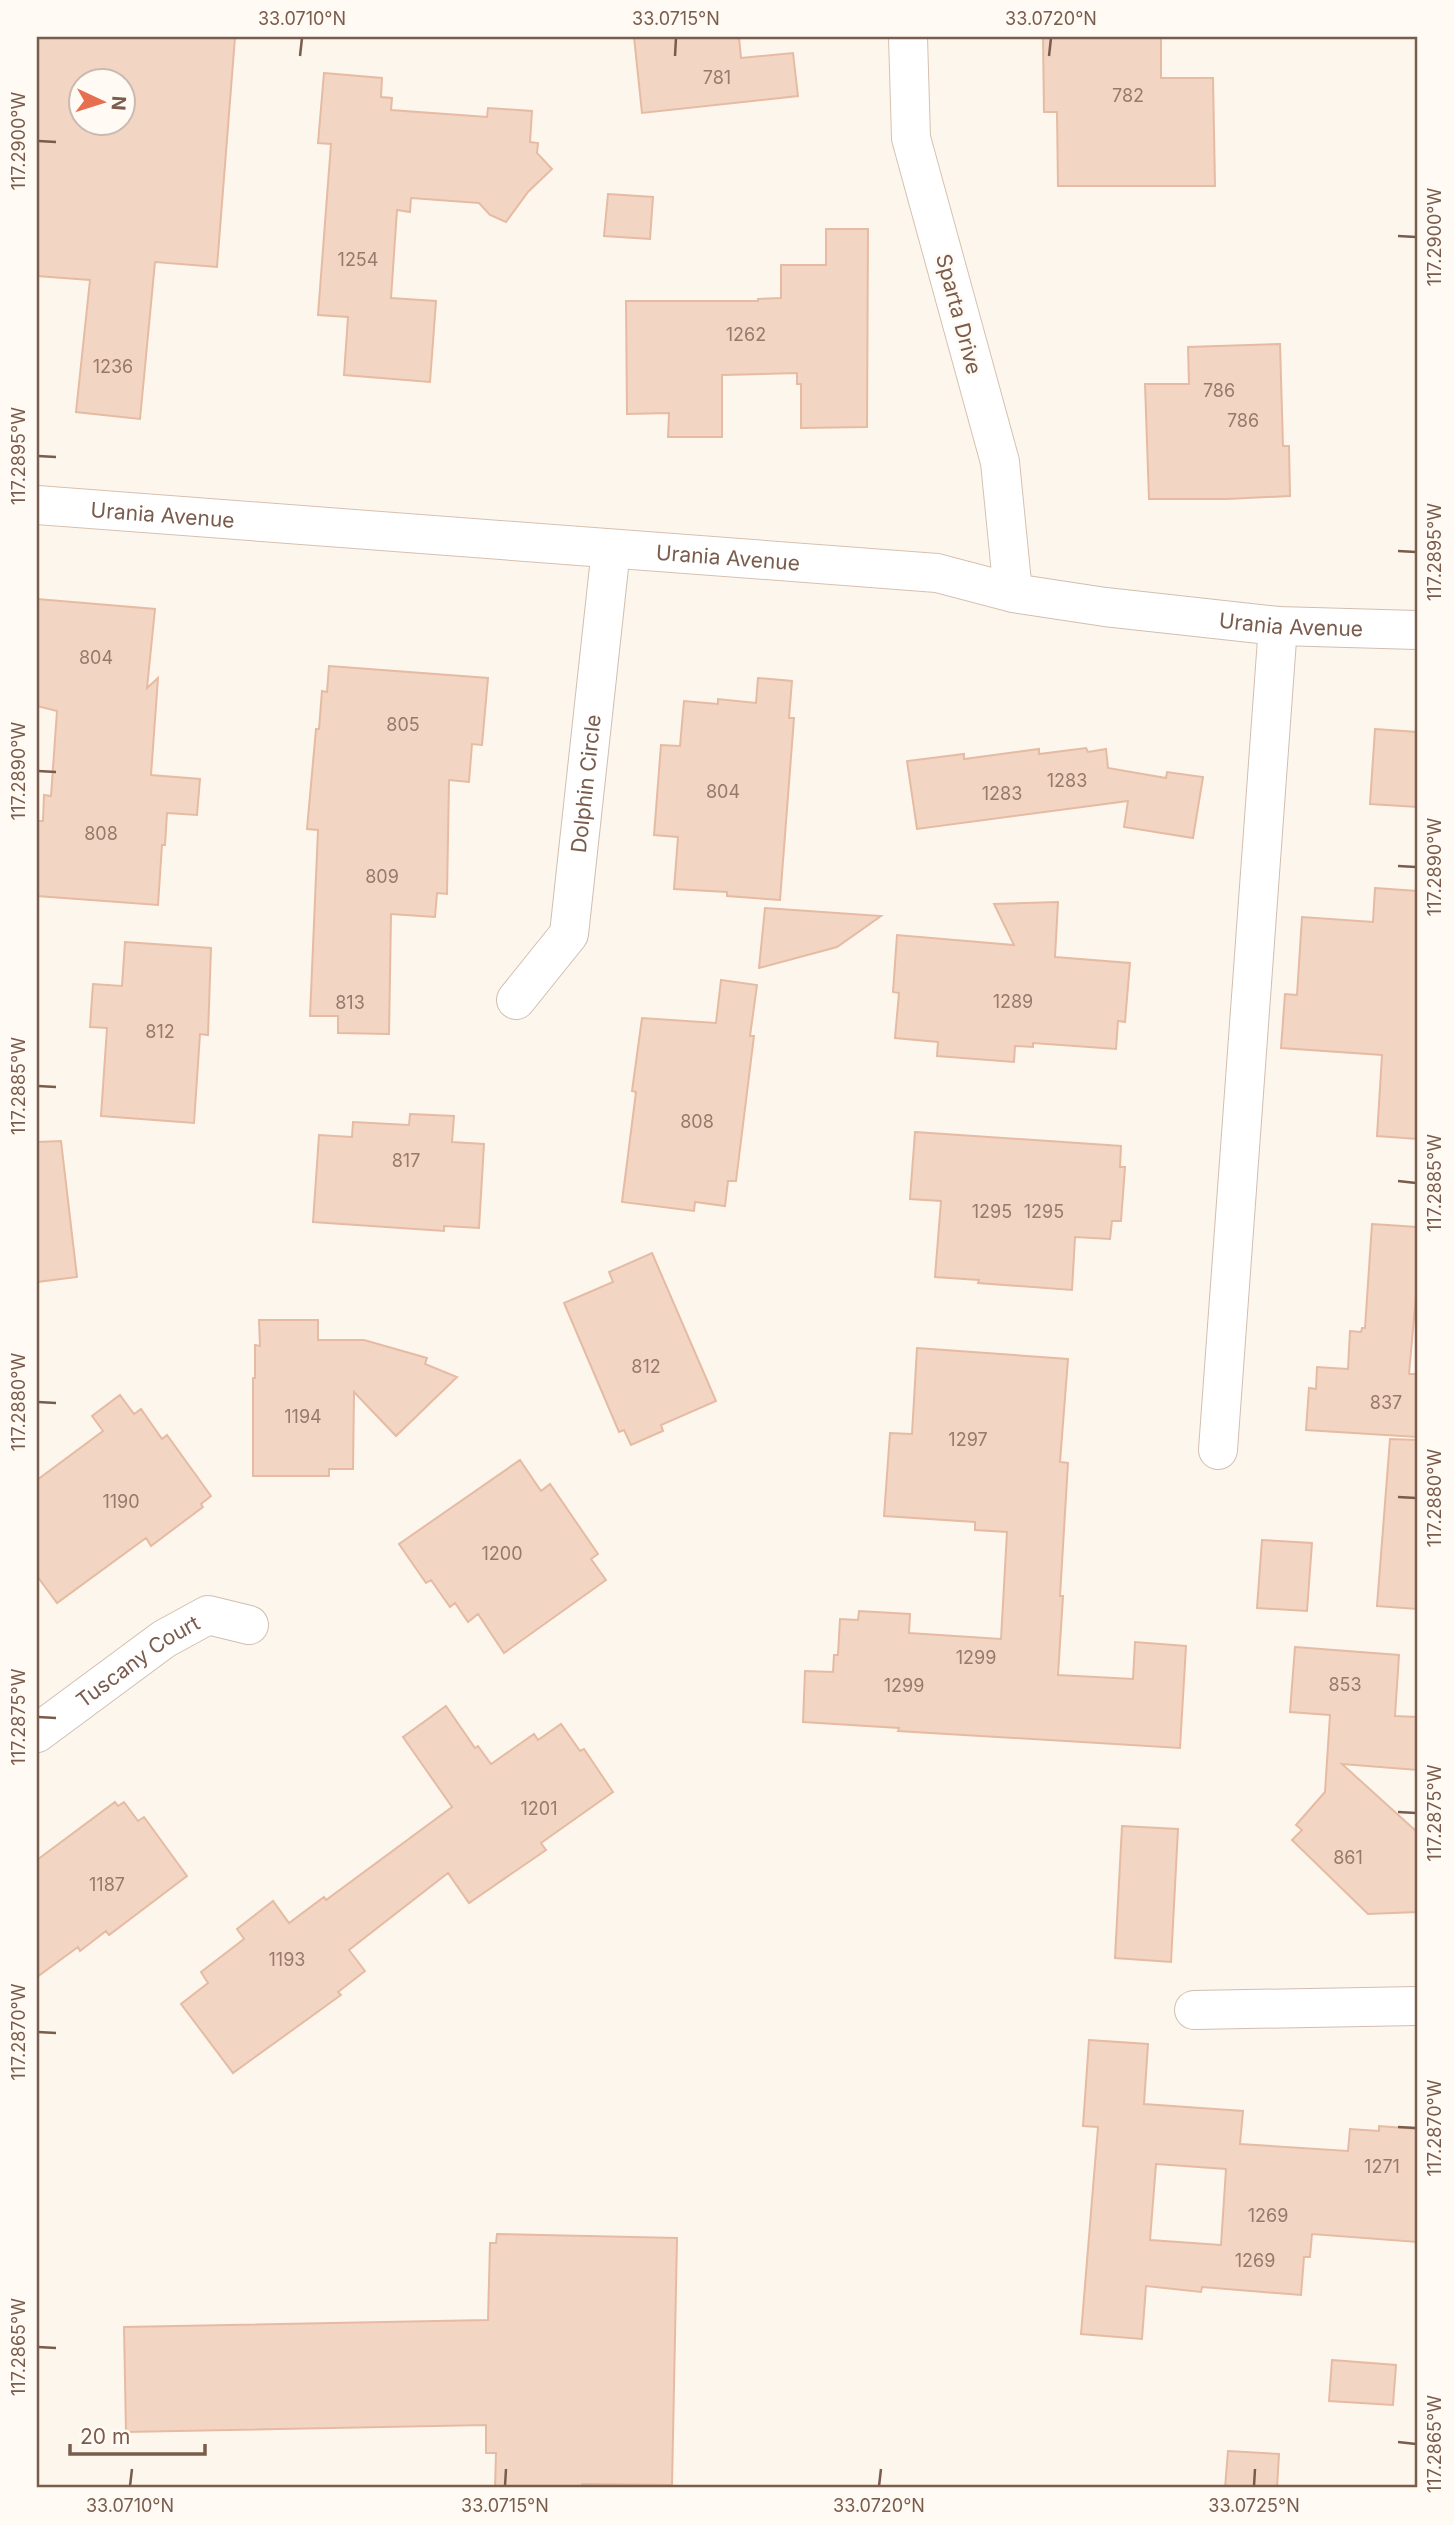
<svg xmlns="http://www.w3.org/2000/svg" width="1454" height="2525" font-family="Inter,sans-serif">
<rect width="100%" height="100%" fill="#fdf6ec"/>
<path fill="#f3d5c3" stroke="#e6bba3" stroke-width="2" fill-rule="evenodd" d="M 37,37 L 235,37 L 217,267 L 155,262 L 140,419 L 76,412 L 90,280 L 37,276 ZM 80,80 L 122,80 L 122,122 L 80,122 Z
M 634,37 L 739,37 L 741,58 L 793,53 L 798,96 L 642,113 Z
M 1043,37 L 1161,37 L 1161,78 L 1213,78 L 1215,186 L 1058,186 L 1057,112 L 1044,112 Z
M 324,73 L 382,78 L 381,97 L 392,98 L 391,110 L 487,117 L 488,108 L 532,111 L 530,142 L 538,143 L 537,153 L 552,169 L 528,192 L 506,222 L 490,215 L 479,203 L 411,198 L 410,212 L 397,210 L 391,298 L 436,301 L 430,382 L 344,375 L 348,317 L 318,315 L 331,144 L 318,143 Z
M 608,194 L 653,197 L 650,239 L 604,236 Z
M 826,229 L 868,229 L 867,427 L 801,428 L 801,384 L 797,384 L 797,373 L 722,375 L 722,437 L 668,437 L 669,413 L 627,414 L 626,301 L 758,301 L 758,299 L 781,298 L 781,265 L 826,265 Z
M 1280,344 L 1283,446 L 1289,446 L 1290,496 L 1227,499 L 1149,499 L 1145,384 L 1189,384 L 1188,347 Z
M 37,599 L 155,609 L 147,688 L 158,678 L 151,775 L 200,779 L 197,815 L 167,813 L 165,845 L 162,845 L 158,905 L 37,896 L 37,821 L 43,821 L 44,795 L 51,796 L 57,711 L 37,706 Z
M 329,666 L 488,678 L 482,745 L 472,744 L 469,782 L 449,780 L 447,894 L 437,893 L 435,917 L 391,914 L 389,1034 L 338,1033 L 338,1016 L 310,1016 L 318,830 L 307,829 L 316,729 L 319,729 L 322,691 L 327,692 Z
M 758,678 L 792,681 L 789,718 L 794,718 L 780,900 L 727,896 L 727,892 L 674,889 L 678,837 L 654,835 L 661,745 L 680,746 L 684,701 L 718,704 L 718,699 L 756,703 Z
M 1375,729 L 1417,732 L 1417,807 L 1370,804 Z
M 1086,748 L 1088,752 L 1106,749 L 1108,768 L 1166,778 L 1167,772 L 1203,777 L 1193,838 L 1124,827 L 1128,801 L 917,829 L 907,761 L 964,754 L 964,759 L 1039,749 L 1039,754 Z
M 1375,888 L 1417,891 L 1417,1139 L 1377,1136 L 1382,1055 L 1281,1048 L 1285,994 L 1297,995 L 1302,917 L 1373,922 Z
M 1058,902 L 1055,957 L 1130,963 L 1125,1022 L 1118,1021 L 1116,1049 L 1033,1043 L 1033,1047 L 1015,1046 L 1014,1062 L 937,1056 L 938,1042 L 895,1038 L 899,993 L 893,992 L 897,935 L 1014,945 L 994,904 Z
M 765,908 L 881,916 L 837,947 L 759,968 Z
M 125,942 L 211,948 L 208,1035 L 200,1034 L 194,1123 L 101,1116 L 107,1028 L 90,1027 L 93,984 L 122,986 Z
M 721,980 L 757,985 L 750,1036 L 754,1036 L 736,1181 L 728,1181 L 725,1206 L 695,1202 L 694,1211 L 622,1202 L 636,1092 L 632,1091 L 642,1018 L 716,1023 Z
M 410,1114 L 454,1116 L 452,1142 L 484,1144 L 479,1228 L 444,1226 L 444,1231 L 313,1222 L 319,1135 L 352,1137 L 353,1122 L 409,1125 Z
M 915,1132 L 1121,1146 L 1120,1167 L 1125,1167 L 1121,1221 L 1112,1221 L 1110,1239 L 1075,1237 L 1072,1290 L 978,1283 L 979,1280 L 935,1277 L 941,1201 L 910,1199 Z
M 61,1141 L 77,1277 L 37,1282 L 37,1142 Z
M 1372,1224 L 1417,1227 L 1417,1284 L 1409,1374 L 1417,1374 L 1417,1437 L 1306,1430 L 1309,1388 L 1316,1389 L 1317,1367 L 1348,1369 L 1350,1331 L 1361,1332 L 1362,1328 L 1365,1328 Z
M 652,1253 L 716,1401 L 661,1425 L 663,1431 L 631,1445 L 624,1430 L 619,1432 L 564,1303 L 613,1282 L 609,1272 Z
M 259,1320 L 318,1320 L 318,1340 L 364,1340 L 427,1358 L 425,1364 L 457,1377 L 396,1436 L 354,1392 L 353,1469 L 329,1469 L 329,1476 L 253,1476 L 253,1378 L 255,1378 L 255,1345 L 260,1346 Z
M 917,1348 L 1068,1359 L 1060,1462 L 1068,1463 L 1060,1596 L 1063,1596 L 1058,1675 L 1133,1679 L 1135,1642 L 1186,1646 L 1180,1748 L 898,1731 L 899,1728 L 803,1722 L 805,1671 L 833,1672 L 834,1655 L 838,1655 L 840,1619 L 858,1620 L 859,1611 L 910,1614 L 909,1633 L 1001,1639 L 1007,1532 L 975,1530 L 975,1522 L 884,1516 L 890,1433 L 912,1434 Z
M 120,1395 L 134,1414 L 141,1409 L 162,1439 L 167,1435 L 211,1496 L 201,1504 L 203,1507 L 151,1546 L 146,1538 L 57,1603 L 37,1576 L 37,1480 L 103,1431 L 92,1416 Z
M 1390,1439 L 1417,1440 L 1417,1609 L 1377,1606 Z
M 520,1460 L 541,1491 L 550,1484 L 598,1554 L 591,1559 L 606,1580 L 504,1653 L 478,1614 L 468,1622 L 455,1603 L 450,1607 L 431,1580 L 426,1583 L 399,1544 Z
M 1262,1540 L 1312,1543 L 1307,1611 L 1257,1608 Z
M 1295,1647 L 1399,1655 L 1395,1716 L 1417,1717 L 1417,1770 L 1342,1764 L 1417,1832 L 1417,1912 L 1368,1914 L 1292,1840 L 1302,1830 L 1296,1825 L 1325,1792 L 1330,1715 L 1290,1712 Z
M 446,1706 L 475,1748 L 478,1746 L 491,1764 L 534,1734 L 538,1740 L 561,1724 L 580,1751 L 584,1749 L 613,1792 L 541,1843 L 546,1850 L 469,1903 L 448,1873 L 349,1950 L 365,1971 L 338,1992 L 341,1995 L 233,2073 L 181,2004 L 208,1983 L 201,1972 L 244,1939 L 237,1929 L 273,1901 L 289,1923 L 324,1897 L 326,1900 L 452,1807 L 403,1737 Z
M 115,1802 L 118,1806 L 124,1802 L 138,1821 L 144,1817 L 187,1876 L 109,1935 L 106,1931 L 80,1951 L 78,1947 L 37,1977 L 37,1860 Z
M 1122,1826 L 1178,1829 L 1171,1962 L 1115,1958 Z
M 1089,2040 L 1148,2044 L 1144,2104 L 1243,2111 L 1240,2144 L 1348,2151 L 1350,2129 L 1379,2131 L 1379,2126 L 1417,2129 L 1417,2242 L 1312,2234 L 1310,2257 L 1304,2257 L 1301,2295 L 1202,2287 L 1201,2292 L 1146,2286 L 1142,2339 L 1081,2334 L 1098,2127 L 1083,2126 ZM 1156,2164 L 1226,2169 L 1221,2245 L 1150,2240 Z
M 497,2234 L 677,2238 L 672,2485 L 582,2484 L 581,2488 L 495,2488 L 496,2453 L 486,2453 L 486,2425 L 126,2432 L 124,2327 L 488,2320 L 490,2243 L 496,2243 Z
M 1332,2360 L 1396,2365 L 1393,2405 L 1329,2401 Z
M 1228,2451 L 1279,2454 L 1277,2488 L 1225,2488 Z"/>
<g fill="none" stroke-linecap="round" stroke-linejoin="round">
<defs>
<g id="street">
<path id="s1" d="M 1013,593 L 1105,607 L 1278,626 L 1417,630"/>
<path id="s2" d="M 516,1000 L 569,934 L 611,549"/>
<path d="M 1218,1450 L 1278,626"/>
<path id="s3" d="M 37,1733 L 164,1639 L 208,1615 L 249,1625"/>
<path d="M 1194,2010 L 1417,2006"/>
</g>
<g id="secondary">
<path id="s4" d="M 37,505 L 937,573 L 1013,593 L 1000,462 L 911,138 L 908,37"/>
</g>
</defs>
<use href="#street" stroke="#d1beb0" stroke-width="40"/>
<use href="#secondary" stroke="#d6c0b0" stroke-width="40"/>
<use href="#street" stroke="#fff" stroke-width="38"/>
<use href="#secondary" stroke="#fff" stroke-width="38"/>
</g>
<path fill="none" stroke="#7a5c4d" stroke-width="2.5" d="M 300,56 L 302,38M 675,56 L 676,38M 1049,56 L 1051,38M 38,141 L 56,142M 1398,236 L 1416,237M 38,456 L 56,457M 1398,551 L 1416,552M 38,771 L 56,772M 1398,866 L 1416,867M 38,1086 L 56,1087M 1398,1181 L 1416,1183M 38,1402 L 56,1403M 1398,1497 L 1416,1498M 38,1717 L 56,1718M 1398,1812 L 1416,1813M 38,2032 L 56,2033M 1398,2127 L 1416,2128M 38,2347 L 56,2348M 1398,2442 L 1416,2444M 130,2486 L 132,2469M 505,2486 L 506,2469M 879,2486 L 881,2469M 1254,2486 L 1255,2469"/>
<g text-anchor="middle" dominant-baseline="central" stroke-width="5" stroke-linejoin="round" paint-order="stroke">
<g font-size="18" fill="#987a6a">
<text x="717" y="77">781</text>
<text x="1128" y="95">782</text>
<text x="358" y="259">1254</text>
<text x="746" y="334">1262</text>
<text x="113" y="366">1236</text>
<text x="1219" y="390">786</text>
<text x="1243" y="420">786</text>
<text x="96" y="657">804</text>
<text x="403" y="724">805</text>
<text x="1067" y="780">1283</text>
<text x="723" y="791">804</text>
<text x="1002" y="793">1283</text>
<text x="101" y="833">808</text>
<text x="382" y="876">809</text>
<text x="1013" y="1001">1289</text>
<text x="350" y="1002">813</text>
<text x="160" y="1031">812</text>
<text x="697" y="1121">808</text>
<text x="406" y="1160">817</text>
<text x="992" y="1211">1295</text>
<text x="1044" y="1211">1295</text>
<text x="646" y="1366">812</text>
<text x="1386" y="1402">837</text>
<text x="303" y="1416">1194</text>
<text x="968" y="1439">1297</text>
<text x="121" y="1501">1190</text>
<text x="502" y="1553">1200</text>
<text x="976" y="1657">1299</text>
<text x="1345" y="1684">853</text>
<text x="904" y="1685">1299</text>
<text x="539" y="1808">1201</text>
<text x="1348" y="1857">861</text>
<text x="107" y="1884">1187</text>
<text x="287" y="1959">1193</text>
<text x="1382" y="2166">1271</text>
<text x="1268" y="2215">1269</text>
<text x="1255" y="2260">1269</text>
</g>
<g font-size="21" fill="#7a5c4d" stroke="#fffaf3">
<text transform="translate(959 314) rotate(75)">Sparta Drive</text>
<text stroke="none"><textPath href="#s4" startOffset="126">Urania Avenue</textPath></text>
<text stroke="none"><textPath href="#s4" startOffset="693">Urania Avenue</textPath></text>
<text stroke="none"><textPath href="#s1" startOffset="280">Urania Avenue</textPath></text>
<text stroke="none"><textPath href="#s2" startOffset="236">Dolphin Circle</textPath></text>
<text stroke="none"><textPath href="#s3" startOffset="124">Tuscany Court</textPath></text>
</g>
</g>
<rect width="1454" height="2525" fill="none" stroke="#fffaf3" stroke-width="77"/>
<g transform="translate(102 102) rotate(94)"><circle r="33" fill="#fffaf3" stroke="#cabbb1" stroke-width="2"/>
<path d="M0-5L12 26L0 18L-12 26Z" fill="#e76f51"/>
<text y="-10" font-size="19" font-weight="bold" text-anchor="middle" fill="#7a5c4d">N</text>
</g>
<path d="M70 2444v10h135v-10" fill="none" stroke="#7a5c4d" stroke-width="3.5"/>
<text x="80" y="2444" font-size="21" fill="#7a5c4d" stroke="#fffaf3" stroke-width="5" paint-order="stroke">20 m</text>
<rect x="38" y="38" width="1378" height="2448" fill="none" stroke="#7a5c4d" stroke-width="2.5"/>
<g font-size="18" text-anchor="middle" fill="#7a5c4d">
<text x="302" y="25">33.0710°N</text>
<text x="676" y="25">33.0715°N</text>
<text x="1051" y="25">33.0720°N</text>
<text transform="translate(19 141) rotate(-90)" y="6">117.2900°W</text>
<text transform="translate(1435 237) rotate(-90)" y="6">117.2900°W</text>
<text transform="translate(19 456) rotate(-90)" y="6">117.2895°W</text>
<text transform="translate(1435 552) rotate(-90)" y="6">117.2895°W</text>
<text transform="translate(19 771) rotate(-90)" y="6">117.2890°W</text>
<text transform="translate(1435 867) rotate(-90)" y="6">117.2890°W</text>
<text transform="translate(19 1086) rotate(-90)" y="6">117.2885°W</text>
<text transform="translate(1435 1183) rotate(-90)" y="6">117.2885°W</text>
<text transform="translate(19 1402) rotate(-90)" y="6">117.2880°W</text>
<text transform="translate(1435 1498) rotate(-90)" y="6">117.2880°W</text>
<text transform="translate(19 1717) rotate(-90)" y="6">117.2875°W</text>
<text transform="translate(1435 1813) rotate(-90)" y="6">117.2875°W</text>
<text transform="translate(19 2032) rotate(-90)" y="6">117.2870°W</text>
<text transform="translate(1435 2128) rotate(-90)" y="6">117.2870°W</text>
<text transform="translate(19 2347) rotate(-90)" y="6">117.2865°W</text>
<text transform="translate(1435 2444) rotate(-90)" y="6">117.2865°W</text>
<text x="130" y="2512">33.0710°N</text>
<text x="505" y="2512">33.0715°N</text>
<text x="879" y="2512">33.0720°N</text>
<text x="1254" y="2512">33.0725°N</text>
</g>
</svg>
